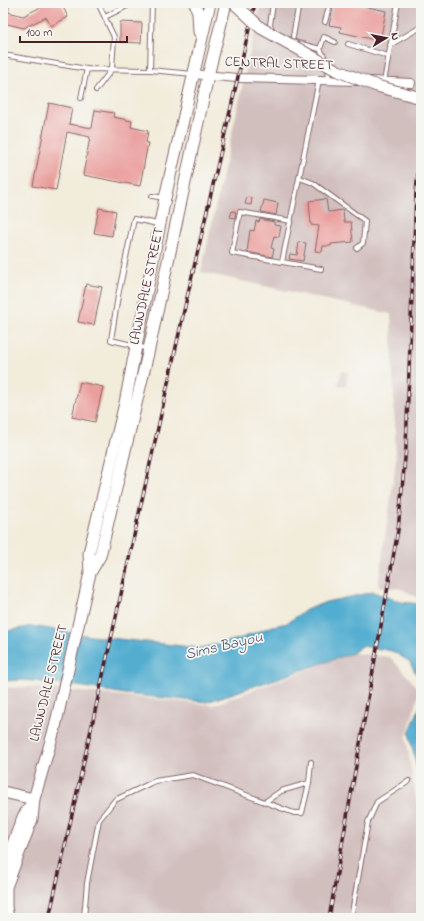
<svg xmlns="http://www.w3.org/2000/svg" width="424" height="921" font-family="'Indie Flower',sans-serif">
<rect width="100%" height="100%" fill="#f6f6f2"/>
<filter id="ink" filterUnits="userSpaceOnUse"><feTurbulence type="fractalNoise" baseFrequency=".025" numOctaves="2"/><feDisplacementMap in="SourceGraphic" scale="8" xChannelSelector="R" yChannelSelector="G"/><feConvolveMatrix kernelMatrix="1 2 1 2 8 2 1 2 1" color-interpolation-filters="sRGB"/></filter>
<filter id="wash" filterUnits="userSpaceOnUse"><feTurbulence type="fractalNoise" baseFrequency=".012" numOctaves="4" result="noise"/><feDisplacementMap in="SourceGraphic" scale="16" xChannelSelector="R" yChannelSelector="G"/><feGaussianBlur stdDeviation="0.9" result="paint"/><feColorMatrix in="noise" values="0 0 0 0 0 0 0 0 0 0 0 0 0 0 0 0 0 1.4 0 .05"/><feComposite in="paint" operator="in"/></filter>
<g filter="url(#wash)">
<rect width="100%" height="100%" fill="#f2ecdb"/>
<path fill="#d1bfbe" d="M 261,3 L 421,3 L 421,600 L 402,589 L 378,586 L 396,461 L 391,314 L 201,272 Z
M 341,371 L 348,372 L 346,386 L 338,385 Z
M 353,653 L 390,657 L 420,690 L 406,738 L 421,827 L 421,918 L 3,918 L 3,688 L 31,687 L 213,705 Z"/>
<path fill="#53add0" stroke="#4e667e" d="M 373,592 L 401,602 L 421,604 L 421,682 L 409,661 L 392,651 L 362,646 L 353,653 L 207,702 L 125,694 L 78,686 L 23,680 L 3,681 L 3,632 L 32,626 L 91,636 L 200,648 L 239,639 L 273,626 L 287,623 L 306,610 L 326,602 Z
M 421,704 L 421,788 L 409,733 Z"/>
<g id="blocks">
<path fill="#ea9e9c" d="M 3,3 L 10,3 L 8,12 L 23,16 L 41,7 L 39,3 L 61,3 L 68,17 L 51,26 L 46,17 L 24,28 L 3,23 Z
M 334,3 L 350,3 L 386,11 L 380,41 L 340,32 L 341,27 L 329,25 Z
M 120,22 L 142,23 L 141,43 L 120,42 Z
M 49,103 L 72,108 L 69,124 L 92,128 L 95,110 L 114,113 L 113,117 L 132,121 L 131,127 L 148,131 L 146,143 L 148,143 L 140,186 L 83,175 L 90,137 L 67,132 L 56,190 L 33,186 Z
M 247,197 L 252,198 L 251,205 L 245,204 Z
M 326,199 L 328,212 L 343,210 L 344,222 L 351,222 L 353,242 L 331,244 L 331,246 L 323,246 L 322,252 L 315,251 L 319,226 L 311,225 L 309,201 Z
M 264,200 L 278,203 L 276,215 L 261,212 Z
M 99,208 L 116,211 L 112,236 L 94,233 Z
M 232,211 L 236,212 L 235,218 L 230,217 Z
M 260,219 L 274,222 L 274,225 L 281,226 L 279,237 L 274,236 L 271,248 L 274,249 L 272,257 L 247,252 L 250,230 L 254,231 L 256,221 L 259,222 Z
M 299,242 L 306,243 L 303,261 L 289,259 L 290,254 L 297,255 Z
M 86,284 L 102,287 L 94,325 L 78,322 Z
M 80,382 L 103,387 L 95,422 L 72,417 Z"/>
</g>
</g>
<g filter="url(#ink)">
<use href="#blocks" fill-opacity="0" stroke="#856769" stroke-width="1"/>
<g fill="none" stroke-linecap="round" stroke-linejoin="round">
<defs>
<path id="lane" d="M 105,17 L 133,3
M 325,22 L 330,3
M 273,31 L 270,25 L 273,3
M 292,42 L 299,3
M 294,42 L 320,49 L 326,60
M 348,44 L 388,56
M 390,45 L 421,27
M 320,49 L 324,37 L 335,42
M 3,55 L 87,69 L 150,70 L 193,74
M 328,67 L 329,80
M 150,70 L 152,3
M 384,82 L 398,3
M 96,90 L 112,69 L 114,37 L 98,3
M 81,98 L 87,69
M 300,178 L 313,183 L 365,221 L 363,243 L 357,248
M 152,196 L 165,198
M 291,221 L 240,212 L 232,253 L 321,269
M 282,262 L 319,80
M 149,349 L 111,340 L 118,296 L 134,219 L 158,224
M 265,802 L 281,791 L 309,783
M 84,918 L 87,883 L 99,820 L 115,800 L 155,781 L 193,775 L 294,813 L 302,813 L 309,783 L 311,762
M 351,918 L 368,822 L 377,802 L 409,781"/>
<path id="street" d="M 193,74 L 237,78 L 358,81
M 371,81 L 411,83"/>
<path id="secondary" d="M 195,3 L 198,13 L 199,32
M 90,573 L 100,556 L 149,349 L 208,76 L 226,3
M 3,792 L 34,799
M 3,870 L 23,817 L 33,801
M 8,918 L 6,907 L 6,887 L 32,819 L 34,799 L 55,727 L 90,573 L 89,553 L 125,403 L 165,198 L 210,3"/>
</defs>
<use href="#lane" stroke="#856769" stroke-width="6"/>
<use href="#street" stroke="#856769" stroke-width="10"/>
<use href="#secondary" stroke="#856769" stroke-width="13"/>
<use href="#lane" stroke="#fff" stroke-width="4"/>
<use href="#street" stroke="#fff" stroke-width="8"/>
<use href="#secondary" stroke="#fff" stroke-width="11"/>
<defs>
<path id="rail" d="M 49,918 L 186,302 L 255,3
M 329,918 L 398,530 L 406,448 L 416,192 L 421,147"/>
</defs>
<use href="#rail" stroke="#4a1f2b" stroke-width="3.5"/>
<use href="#rail" stroke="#f6f6f2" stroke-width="2" stroke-dasharray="6" stroke-linecap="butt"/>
<defs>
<path id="secondary-bridge" d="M 234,3 L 261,28 L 338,71 L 377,86 L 421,98"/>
</defs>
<use href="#secondary-bridge" stroke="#856769" stroke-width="13" stroke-linecap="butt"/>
<use href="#secondary-bridge" stroke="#fff" stroke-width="11"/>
</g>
</g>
<g text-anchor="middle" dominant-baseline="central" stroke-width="3.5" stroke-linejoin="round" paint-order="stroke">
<g font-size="14" fill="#4a1f2b" stroke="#f6f6f2">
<text transform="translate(279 64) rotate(2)">CENTRAL STREET</text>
<text transform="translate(147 286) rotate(-78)">LAWNDALE STREET</text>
<text transform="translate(49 683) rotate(-76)">LAWNDALE STREET</text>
</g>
<g font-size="15" font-style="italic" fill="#4e586d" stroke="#f6f6f2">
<text transform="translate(224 646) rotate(-13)">Sims Bayou</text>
</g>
</g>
<rect width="424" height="921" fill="none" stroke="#f6f6f2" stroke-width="16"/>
<g transform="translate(386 38) rotate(80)" stroke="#f6f6f2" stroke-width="3" paint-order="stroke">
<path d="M0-3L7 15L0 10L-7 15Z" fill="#4a1f2b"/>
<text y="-6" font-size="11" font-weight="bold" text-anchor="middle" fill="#4a1f2b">N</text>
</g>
<path d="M20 36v6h107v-6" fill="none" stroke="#4a1f2b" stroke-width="2"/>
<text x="26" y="36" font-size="12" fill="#4a1f2b" stroke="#f6f6f2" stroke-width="3" paint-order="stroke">100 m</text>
</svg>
